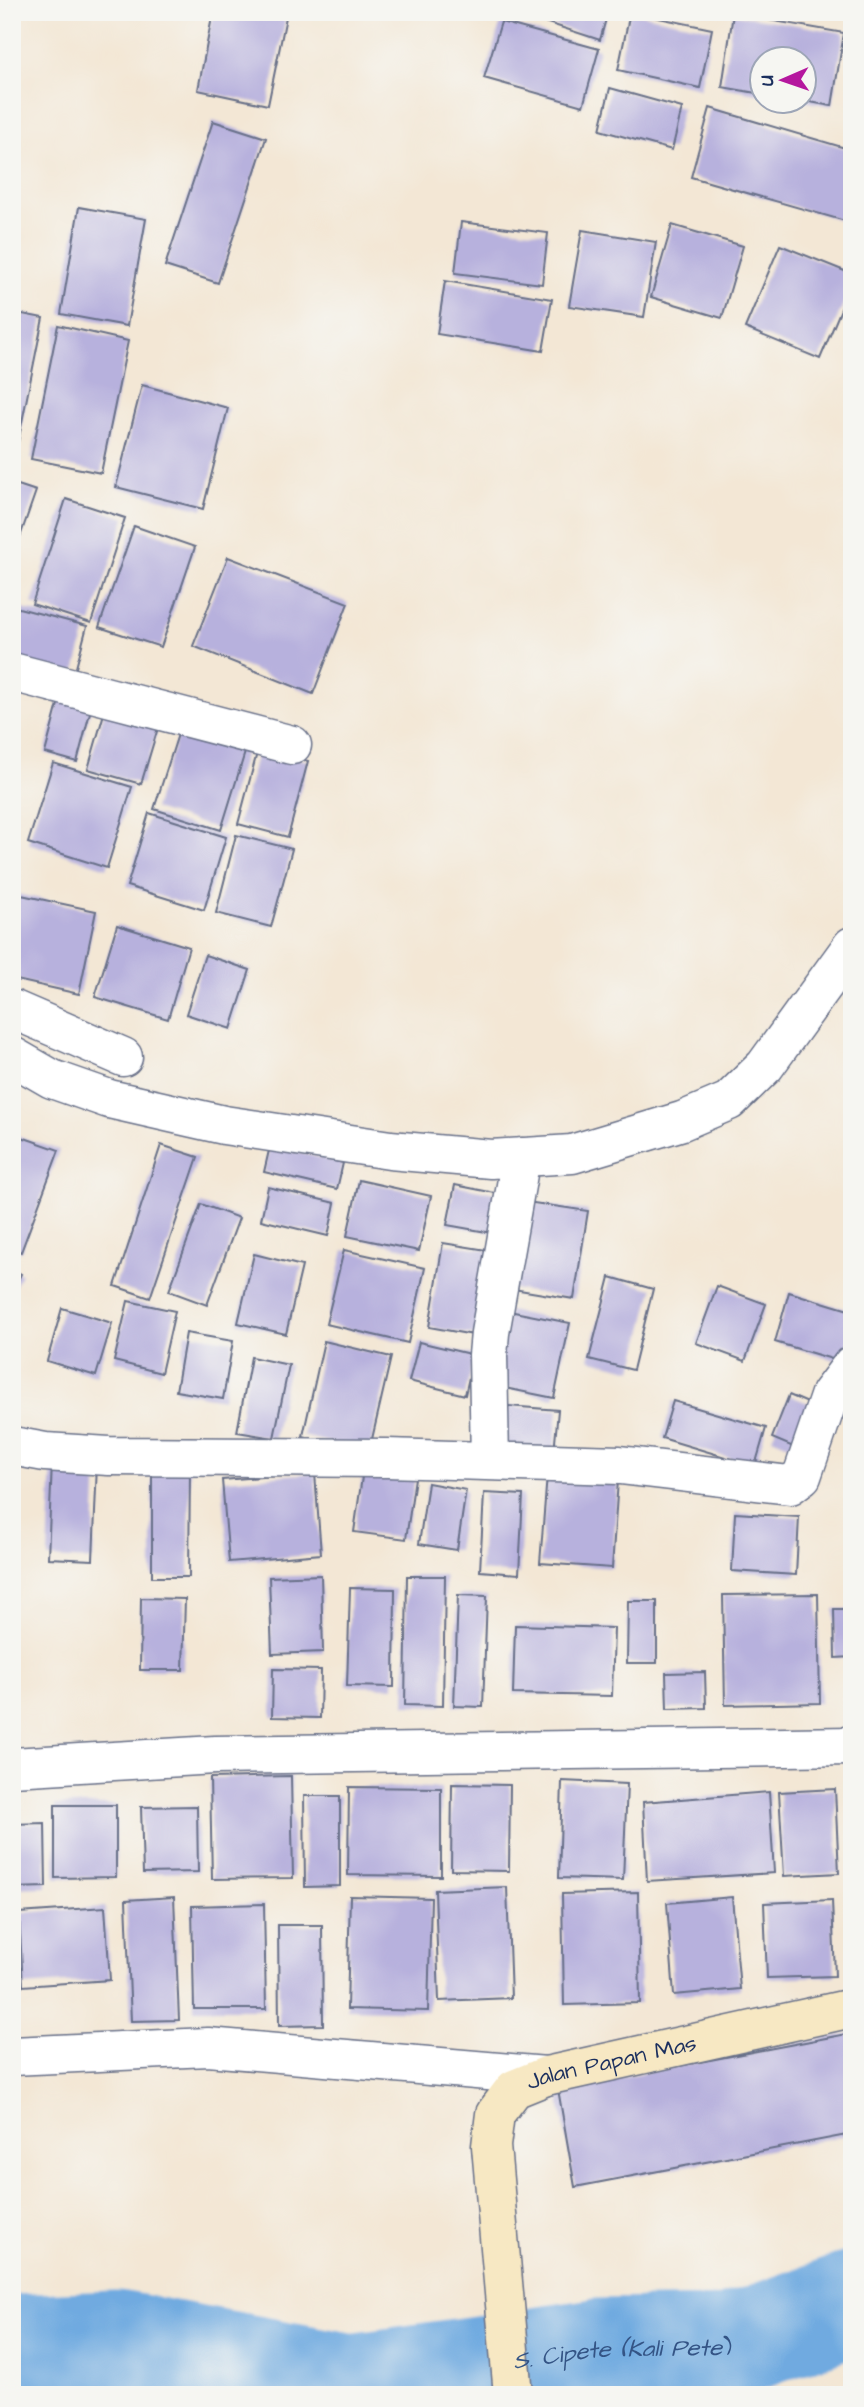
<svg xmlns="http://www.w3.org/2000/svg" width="864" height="2407" font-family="'Architects Daughter',sans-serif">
<rect width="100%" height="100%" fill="#f6f6f2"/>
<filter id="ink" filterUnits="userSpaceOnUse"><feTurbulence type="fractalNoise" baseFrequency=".0143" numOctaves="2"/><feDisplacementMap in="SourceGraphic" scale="14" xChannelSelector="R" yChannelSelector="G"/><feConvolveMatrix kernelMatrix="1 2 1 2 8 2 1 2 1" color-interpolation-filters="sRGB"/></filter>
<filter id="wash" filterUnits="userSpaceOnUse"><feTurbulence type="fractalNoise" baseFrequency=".00686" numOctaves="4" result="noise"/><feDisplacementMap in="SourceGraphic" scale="28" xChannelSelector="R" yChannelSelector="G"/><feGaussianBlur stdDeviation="1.57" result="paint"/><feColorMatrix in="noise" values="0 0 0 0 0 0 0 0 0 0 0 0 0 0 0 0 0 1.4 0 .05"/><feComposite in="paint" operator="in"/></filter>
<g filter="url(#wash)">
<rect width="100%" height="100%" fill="#f3e7d5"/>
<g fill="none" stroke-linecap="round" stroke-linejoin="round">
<path stroke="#6faae0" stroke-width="103" id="s1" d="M 12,2346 L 116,2342 L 352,2385 L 597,2350 L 726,2348 L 852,2303"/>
</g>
<g id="blocks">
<path fill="#b7b1dd" d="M 213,12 L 287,12 L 268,105 L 198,90 Z
M 514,12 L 608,12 L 600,40 Z
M 630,12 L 712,29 L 700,88 L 618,70 Z
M 733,14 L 844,33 L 832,106 L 804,101 L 804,60 L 762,60 L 762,94 L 722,87 Z
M 501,22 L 599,49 L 583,106 L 484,78 Z
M 610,88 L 682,108 L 672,150 L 600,130 Z
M 710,108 L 852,150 L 852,223 L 691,177 Z
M 213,121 L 266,138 L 218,283 L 165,266 Z
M 79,207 L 146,219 L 127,326 L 61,314 Z
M 461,222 L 548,233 L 542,284 L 455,273 Z
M 672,225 L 743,246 L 722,318 L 651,297 Z
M 582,230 L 656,242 L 644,317 L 569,306 Z
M 780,245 L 852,274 L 852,283 L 820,359 L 745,328 Z
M 445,281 L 552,299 L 543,351 L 437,334 Z
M 12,312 L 43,318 L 17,447 L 12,446 Z
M 58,325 L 128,341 L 101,473 L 31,459 Z
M 142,385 L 228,408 L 203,509 L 116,487 Z
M 12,483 L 36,491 L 13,557 L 12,557 Z
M 66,499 L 125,518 L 91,623 L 32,604 Z
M 134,526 L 195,547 L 161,647 L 99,627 Z
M 228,557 L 348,603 L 313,694 L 193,646 Z
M 15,607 L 87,626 L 73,679 L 12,664 L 12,617 Z
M 61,693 L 93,701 L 77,762 L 45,753 Z
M 107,703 L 161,718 L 141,784 L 88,769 Z
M 180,728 L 246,749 L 221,830 L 154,809 Z
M 258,749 L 308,761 L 288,837 L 238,824 Z
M 53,763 L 132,787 L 107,868 L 28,843 Z
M 149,813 L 226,837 L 204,910 L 127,886 Z
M 236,835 L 292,849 L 271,927 L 216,913 Z
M 12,893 L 96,911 L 79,994 L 12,979 Z
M 117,925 L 189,947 L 168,1019 L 95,997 Z
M 205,955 L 250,970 L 231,1029 L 186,1014 Z
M 16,1135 L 59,1150 L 21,1252 L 12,1249 L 12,1146 Z
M 161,1145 L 198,1157 L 150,1298 L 115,1286 Z
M 270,1146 L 343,1163 L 337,1189 L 264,1172 Z
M 359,1180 L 431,1196 L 419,1251 L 347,1236 Z
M 455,1185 L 505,1195 L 498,1234 L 447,1225 Z
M 268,1187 L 335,1203 L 328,1236 L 261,1220 Z
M 520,1201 L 588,1211 L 574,1299 L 507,1288 Z
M 201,1204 L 239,1218 L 207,1305 L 169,1291 Z
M 443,1243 L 493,1251 L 479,1336 L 429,1327 Z
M 344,1250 L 425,1268 L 408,1343 L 326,1324 Z
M 254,1254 L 302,1266 L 286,1334 L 238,1323 Z
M 12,1269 L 21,1274 L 12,1292 Z
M 610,1277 L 653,1289 L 633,1370 L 589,1359 Z
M 717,1286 L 766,1304 L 745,1361 L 696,1343 Z
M 789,1292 L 852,1311 L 852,1332 L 842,1362 L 775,1342 Z
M 128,1301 L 175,1311 L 161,1373 L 114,1361 Z
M 62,1308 L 112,1323 L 96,1376 L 47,1361 Z
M 509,1311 L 570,1323 L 554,1398 L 495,1386 Z
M 186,1333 L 233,1341 L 223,1399 L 176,1391 Z
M 324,1341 L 391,1357 L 369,1452 L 303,1436 Z
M 419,1342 L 474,1355 L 465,1395 L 409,1381 Z
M 251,1357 L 289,1365 L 274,1438 L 237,1432 Z
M 789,1395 L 815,1406 L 798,1449 L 772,1438 Z
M 673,1401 L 766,1428 L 755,1466 L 662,1438 Z
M 508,1406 L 558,1410 L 554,1453 L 505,1448 Z
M 52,1462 L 97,1464 L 93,1560 L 48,1558 Z
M 152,1467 L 190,1468 L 189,1577 L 152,1577 Z
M 363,1470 L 415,1478 L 406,1539 L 354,1532 Z
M 315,1473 L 321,1554 L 229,1562 L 222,1480 Z
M 547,1475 L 618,1480 L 612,1568 L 540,1563 Z
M 428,1483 L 466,1490 L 457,1550 L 419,1544 Z
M 484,1493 L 523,1495 L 519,1574 L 480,1571 Z
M 735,1513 L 799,1517 L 796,1575 L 732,1571 Z
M 321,1575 L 323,1652 L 272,1654 L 269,1577 Z
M 407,1576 L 445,1576 L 443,1706 L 405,1705 Z
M 350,1588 L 395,1589 L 394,1687 L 347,1686 Z
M 818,1594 L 820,1703 L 725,1705 L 723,1595 Z
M 458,1595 L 487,1596 L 483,1707 L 454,1706 Z
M 141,1598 L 185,1599 L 183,1670 L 140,1670 Z
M 628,1601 L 657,1601 L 657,1663 L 627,1663 Z
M 834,1609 L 852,1609 L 852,1657 L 835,1658 Z
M 515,1625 L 614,1628 L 612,1696 L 513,1694 Z
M 273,1669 L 321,1670 L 320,1718 L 272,1717 Z
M 705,1672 L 706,1708 L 667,1709 L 666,1673 Z
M 291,1776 L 293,1878 L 212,1879 L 210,1778 Z
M 562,1781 L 627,1784 L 623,1880 L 559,1878 Z
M 452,1784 L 510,1785 L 509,1871 L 451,1870 Z
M 349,1787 L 441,1788 L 441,1876 L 348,1875 Z
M 835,1789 L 839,1873 L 784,1876 L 779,1792 Z
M 769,1792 L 774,1873 L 647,1881 L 643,1802 Z
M 304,1796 L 340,1796 L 340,1886 L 305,1887 Z
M 55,1805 L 116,1805 L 116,1877 L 55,1878 Z
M 197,1806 L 198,1872 L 143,1873 L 141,1807 Z
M 45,1823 L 46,1887 L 12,1888 L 12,1824 Z
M 507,1887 L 511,1998 L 439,2001 L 435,1890 Z
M 638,1892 L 640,2003 L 564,2005 L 562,1894 Z
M 350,1896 L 431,1898 L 428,2011 L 347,2009 Z
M 174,1897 L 179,2020 L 131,2021 L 126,1900 Z
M 732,1897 L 740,1989 L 674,1995 L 667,1903 Z
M 832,1900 L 835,1976 L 767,1978 L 764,1903 Z
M 264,1904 L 266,2009 L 194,2009 L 192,1906 Z
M 105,1907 L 110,1980 L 23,1986 L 19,1913 Z
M 278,1925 L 322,1925 L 323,2025 L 279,2026 Z
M 852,2033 L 852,2134 L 575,2187 L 558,2089 Z"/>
</g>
</g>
<g filter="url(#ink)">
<use href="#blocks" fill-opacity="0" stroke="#676f88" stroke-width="2"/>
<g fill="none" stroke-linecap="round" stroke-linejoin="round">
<defs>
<path id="street" d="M 12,672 L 292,745
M 12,1009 L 123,1057
M 12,1056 L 52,1079 L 109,1099 L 224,1125 L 390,1150 L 491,1159 L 572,1154 L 682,1121 L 729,1101 L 765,1066 L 852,946
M 12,1446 L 45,1452 L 109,1456 L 387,1458 L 620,1465 L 790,1485 L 802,1476 L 830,1394 L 852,1365
M 490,1461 L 488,1355 L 490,1333 L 521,1157
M 12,1767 L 215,1755 L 852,1746
M 12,2056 L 208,2047 L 546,2076"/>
<g id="secondary">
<path id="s2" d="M 513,2395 L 491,2146 L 495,2114 L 514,2089 L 546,2076 L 852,2008"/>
</g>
</defs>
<use href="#street" stroke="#676f88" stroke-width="41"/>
<use href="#secondary" stroke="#676f88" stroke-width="41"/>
<use href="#street" stroke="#fff" stroke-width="38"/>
<use href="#secondary" stroke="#f7e8c3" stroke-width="38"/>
</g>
</g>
<g text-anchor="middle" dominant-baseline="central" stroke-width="5" stroke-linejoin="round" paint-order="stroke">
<g font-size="23" fill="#1b2f5e" stroke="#f6f6f2">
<text stroke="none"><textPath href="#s2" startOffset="415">Jalan Papan Mas</textPath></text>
</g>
<g font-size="24" font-style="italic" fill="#345485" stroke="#f6f6f2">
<text stroke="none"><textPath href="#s1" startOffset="616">S. Cipete (Kali Pete)</textPath></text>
</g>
</g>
<rect width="864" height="2407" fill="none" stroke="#f6f6f2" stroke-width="42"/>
<g transform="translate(783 80) rotate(268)"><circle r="33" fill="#f6f6f2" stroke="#9ea6b7" stroke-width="2"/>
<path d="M0-5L12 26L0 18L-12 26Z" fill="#b5179e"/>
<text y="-10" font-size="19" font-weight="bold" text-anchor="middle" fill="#1b2f5e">U</text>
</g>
</svg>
